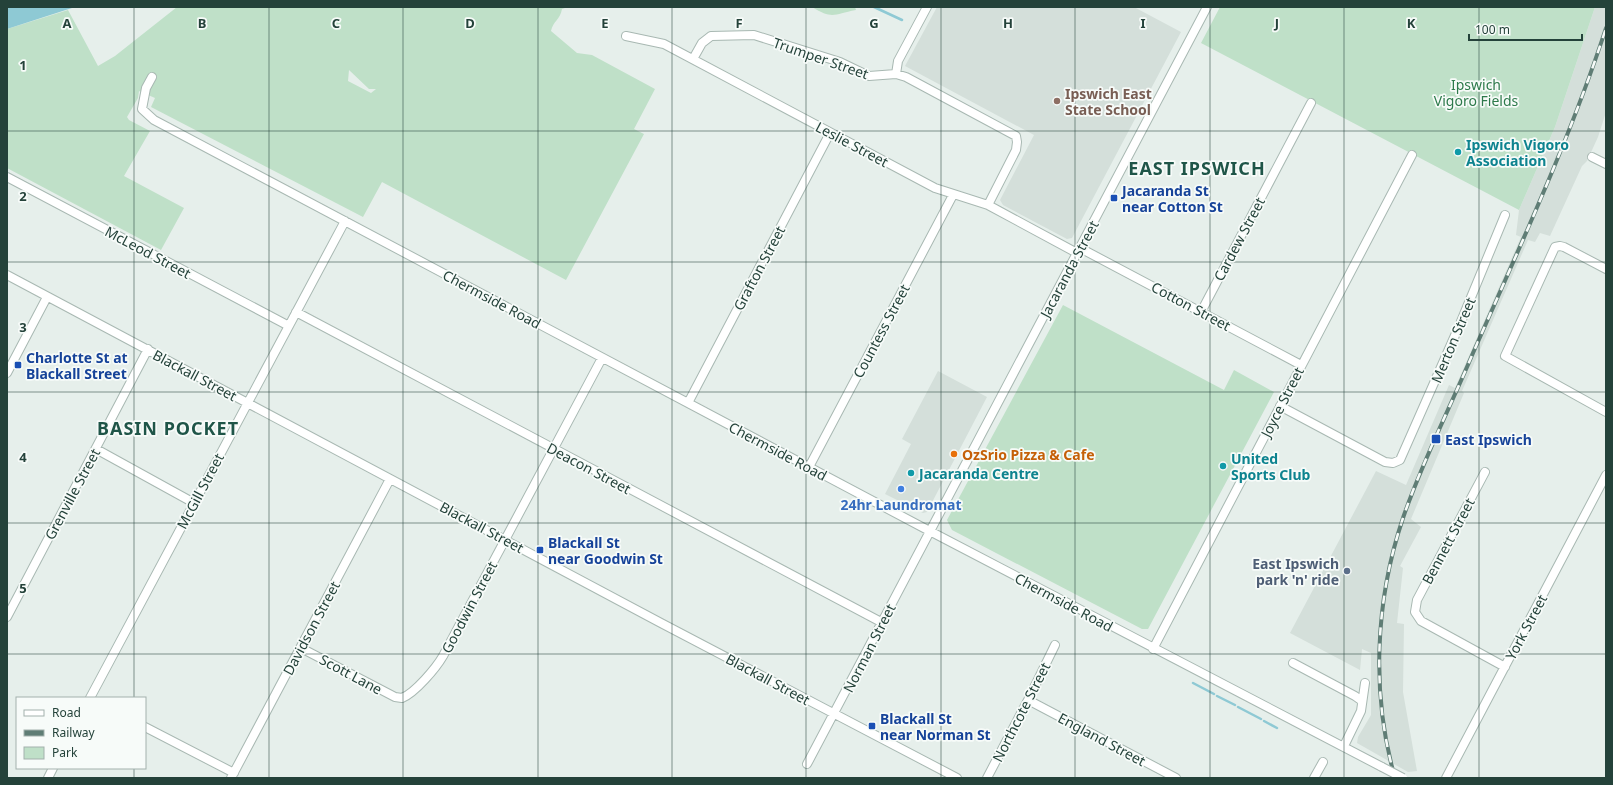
<svg xmlns="http://www.w3.org/2000/svg" width="1613" height="785" font-family="'Noto Sans',sans-serif">
<rect width="100%" height="100%" fill="#e6efeb"/>
<path fill="#d4dfda" d="M 937,7 L 1134,7 L 1181,32 L 1072,238 L 1067,239 L 1003,205 L 1000,200 L 1034,135 L 905,66 Z
M 1595,7 L 1606,7 L 1606,112 L 1598,137 L 1587,161 L 1582,166 L 1550,236 L 1540,233 L 1535,242 L 1528,240 L 1462,391 L 1464,393 L 1411,519 L 1421,527 L 1400,566 L 1403,568 L 1397,623 L 1404,624 L 1403,692 L 1417,771 L 1408,772 L 1357,743 L 1358,737 L 1371,715 L 1371,653 L 1362,649 L 1360,670 L 1290,633 L 1376,471 L 1406,485 L 1449,385 L 1455,388 L 1521,237 L 1516,235 L 1519,210 L 1555,127 Z
M 938,371 L 987,397 L 927,512 L 923,513 L 885,494 L 911,444 L 902,439 Z"/>
<path fill="#bfe0c8" fill-rule="evenodd" d="M 177,7 L 568,7 L 562,9 C 560,20 553,21 551,31 L 577,53 L 592,55 L 655,89 L 634,129 L 644,134 L 566,280 L 382,182 L 363,217 L 151,107 L 155,98 L 139,91 L 138,98 L 127,117 L 129,120 L 150,131 L 124,176 L 184,208 L 161,250 L 7,168 L 7,29 L 68,10 L 98,66 L 115,56 ZM 349,70 L 369,89 L 376,89 L 371,93 L 348,81 Z
M 812,7 L 855,7 L 856,10 C 834,14 833,20 812,7 Z
M 1220,7 L 1595,7 L 1555,127 L 1519,210 L 1201,43 Z
M 1063,305 L 1224,390 L 1234,370 L 1274,392 L 1148,629 L 1142,629 L 952,530 L 947,520 Z"/>
<path fill="#8ec9d4" d="M 7,7 L 75,7 L 7,29 Z"/>
<g fill="none" stroke-linecap="round" stroke-linejoin="round">
<path stroke="#8ec9d4" stroke-width="2.5" d="M 874,7 L 902,20
M 1193,683 L 1214,694
M 1217,696 L 1235,705
M 1238,707 L 1261,719
M 1264,721 L 1277,728"/>
<defs>
<path id="minor" d="M 626,36 L 664,44 L 935,188 L 988,205 L 1077,253
M 693,59 L 702,43 L 711,36 L 754,35 L 840,62 L 869,76 L 896,74 L 906,77 L 1016,136 L 1017,142 L 1016,150 L 988,205
M 896,74 L 898,61 L 927,7
M 152,77 L 146,88 L 142,109 L 154,120 L 922,527 L 1382,767
M 1592,157 L 1606,164
M 7,177 L 289,326
M 1080,248 L 1301,365
M 1606,269 L 1564,247 L 1560,246 L 1555,247 L 1505,356 L 1606,412
M 7,275 L 661,623 L 957,778
M 296,312 L 881,622
M 1201,312 L 1311,103
M 7,373 L 47,297
M 688,403 L 830,133
M 1280,406 L 1385,462 L 1393,463 L 1400,460 L 1460,324 L 1505,215
M 96,449 L 194,503
M 809,467 L 953,195
M 1485,472 L 1417,600 L 1415,612 L 1421,621 L 1505,667
M 7,617 L 148,349
M 301,648 L 395,697 L 402,698 C 415,693 436,668 443,656 L 602,358
M 1153,649 L 1412,155
M 1293,663 L 1355,696 L 1362,701
M 90,698 L 345,221
M 1028,700 L 1176,778
M 145,727 L 234,773
M 1344,746 L 1361,711 L 1365,683
M 807,764 L 1207,7
M 48,778 L 53,768
M 231,778 L 390,479
M 987,778 L 1028,700 L 1055,645
M 1314,778 L 1323,762
M 1446,778 L 1606,475"/>
</defs>
<use href="#minor" stroke="#a8b8b2" stroke-width="10"/>
<use href="#minor" stroke="#fff" stroke-width="8"/>
<defs>
<path id="rail" d="M 1395,778 C 1371,694 1375,601 1403,518 C 1422,462 1450,408 1473,353 C 1520,246 1570,139 1606,28"/>
</defs>
<use href="#rail" stroke="#5f7d75" stroke-width="4"/>
<use href="#rail" stroke="#f7fbf9" stroke-width="2.5" stroke-dasharray="8" stroke-linecap="butt"/>
<defs>
<path id="minor-bridge" d="M 1382,767 L 1403,778"/>
</defs>
<use href="#minor-bridge" stroke="#a8b8b2" stroke-width="10" stroke-linecap="butt"/>
<use href="#minor-bridge" stroke="#fff" stroke-width="8"/>
</g>
<path fill="none" stroke="#24423a" stroke-width="1" stroke-opacity="0.55" d="M 134,7 L 134,698M 269,7 L 269,778M 403,7 L 403,778M 538,7 L 538,778M 672,7 L 672,778M 806,7 L 806,778M 941,7 L 941,778M 1075,7 L 1075,778M 1210,7 L 1210,778M 1344,7 L 1344,778M 1479,7 L 1479,778M 7,131 L 1606,131M 7,262 L 1606,262M 7,392 L 1606,392M 7,523 L 1606,523M 7,654 L 1606,654M 134,768 L 134,778"/>
<circle fill="#8d6e63" stroke="#f7fbf9" stroke-width="1.5" cx="1057" cy="101" r="4"/>
<g fill="#0f9aa8" stroke="#f7fbf9" stroke-width="1.5">
<circle cx="1458" cy="152" r="4"/>
<circle cx="1223" cy="466" r="4"/>
<circle cx="911" cy="473" r="4"/>
</g>
<g fill="#1a4fb4" stroke="#f7fbf9" stroke-width="1.5">
<rect x="1110" y="194" width="8" height="8" rx="2"/>
<rect x="14" y="361" width="8" height="8" rx="2"/>
<rect x="1431" y="434" width="10" height="10" rx="2"/>
<rect x="536" y="546" width="8" height="8" rx="2"/>
<rect x="868" y="722" width="8" height="8" rx="2"/>
</g>
<circle fill="#e8710a" stroke="#f7fbf9" stroke-width="1.5" cx="954" cy="454" r="4"/>
<circle fill="#3f7fe0" stroke="#f7fbf9" stroke-width="1.5" cx="901" cy="489" r="4"/>
<circle fill="#5c6f8a" stroke="#f7fbf9" stroke-width="1.5" cx="1347" cy="571" r="4"/>
<g text-anchor="middle" dominant-baseline="central" stroke-width="3.5" stroke-linejoin="round" paint-order="stroke">
<g font-size="14" fill="#24423a" stroke="#f7fbf9">
<text transform="translate(821 58) rotate(19)">Trumper Street</text>
<text transform="translate(852 144) rotate(28)">Leslie Street</text>
<text transform="translate(1239 239) rotate(-62)">Cardew Street</text>
<text transform="translate(148 252) rotate(28)">McLeod Street</text>
<text transform="translate(759 268) rotate(-62)">Grafton Street</text>
<text transform="translate(1069 269) rotate(-62)">Jacaranda Street</text>
<text transform="translate(492 299) rotate(28)">Chermside Road</text>
<text transform="translate(1191 306) rotate(28)">Cotton Street</text>
<text transform="translate(881 331) rotate(-62)">Countess Street</text>
<text transform="translate(1453 340) rotate(-67)">Merton Street</text>
<text transform="translate(195 375) rotate(28)">Blackall Street</text>
<text transform="translate(1282 402) rotate(-63)">Joyce Street</text>
<text transform="translate(778 451) rotate(28)">Chermside Road</text>
<text transform="translate(589 468) rotate(28)">Deacon Street</text>
<text transform="translate(200 491) rotate(-62)">McGill Street</text>
<text transform="translate(72 494) rotate(-62)">Grenville Street</text>
<text transform="translate(482 527) rotate(28)">Blackall Street</text>
<text transform="translate(1448 541) rotate(-62)">Bennett Street</text>
<text transform="translate(1064 602) rotate(28)">Chermside Road</text>
<text transform="translate(469 607) rotate(-62)">Goodwin Street</text>
<text transform="translate(1526 627) rotate(-62)">York Street</text>
<text transform="translate(311 628) rotate(-62)">Davidson Street</text>
<text transform="translate(869 648) rotate(-63)">Norman Street</text>
<text transform="translate(351 674) rotate(28)">Scott Lane</text>
<text transform="translate(768 679) rotate(28)">Blackall Street</text>
<text transform="translate(1021 712) rotate(-63)">Northcote Street</text>
<text transform="translate(1102 739) rotate(28)">England Street</text>
</g>
<g font-size="14" fill="#2d7a4b" stroke="#f7fbf9">
<text x="1476" y="84">Ipswich<tspan x="1476" dy="16">Vigoro Fields</tspan></text>
</g>
<g font-size="14" font-weight="bold" fill="#785e54" stroke="#f7fbf9" text-anchor="start">
<text x="1065" y="93">Ipswich East<tspan x="1065" dy="16">State School</tspan></text>
</g>
<g font-size="14" font-weight="bold" fill="#0d838f" stroke="#f7fbf9" text-anchor="start">
<text x="1466" y="144">Ipswich Vigoro<tspan x="1466" dy="16">Association</tspan></text>
<text x="1231" y="458">United<tspan x="1231" dy="16">Sports Club</tspan></text>
<text x="919" y="473">Jacaranda Centre</text>
</g>
<g font-size="14" font-weight="bold" fill="#164399" stroke="#f7fbf9" text-anchor="start">
<text x="1122" y="190">Jacaranda St<tspan x="1122" dy="16">near Cotton St</tspan></text>
<text x="26" y="357">Charlotte St at<tspan x="26" dy="16">Blackall Street</tspan></text>
<text x="1445" y="439">East Ipswich</text>
<text x="548" y="542">Blackall St<tspan x="548" dy="16">near Goodwin St</tspan></text>
<text x="880" y="718">Blackall St<tspan x="880" dy="16">near Norman St</tspan></text>
</g>
<g font-size="14" font-weight="bold" fill="#c56008" stroke="#f7fbf9" text-anchor="start">
<text x="962" y="454">OzSrio Pizza &amp; Cafe</text>
</g>
<g font-size="14" font-weight="bold" fill="#366cbe" stroke="#f7fbf9">
<text x="901" y="504">24hr Laundromat</text>
</g>
<g font-size="14" font-weight="bold" fill="#4e5e75" stroke="#f7fbf9" text-anchor="end">
<text x="1339" y="563">East Ipswich<tspan x="1339" dy="16">park 'n' ride</tspan></text>
</g>
<g font-size="18" font-weight="bold" letter-spacing="1" fill="#1f5548" stroke="#f7fbf9">
<text x="1197" y="168">EAST IPSWICH</text>
<text x="168" y="428">BASIN POCKET</text>
</g>
</g>
<g font-size="13" text-anchor="middle" font-weight="bold" fill="#24423a" stroke="#f7fbf9" stroke-width="3.5" stroke-linejoin="round" paint-order="stroke">
<text x="67" y="28">A</text>
<text x="202" y="28">B</text>
<text x="336" y="28">C</text>
<text x="470" y="28">D</text>
<text x="605" y="28">E</text>
<text x="739" y="28">F</text>
<text x="874" y="28">G</text>
<text x="1008" y="28">H</text>
<text x="1143" y="28">I</text>
<text x="1277" y="28">J</text>
<text x="1411" y="28">K</text>
<text x="23" y="70">1</text>
<text x="23" y="201">2</text>
<text x="23" y="332">3</text>
<text x="23" y="462">4</text>
<text x="23" y="593">5</text>
</g>
<rect width="1613" height="785" fill="none" stroke="#24423a" stroke-width="16"/>
<rect x="16" y="697" width="130" height="72" fill="#f7fbf9" stroke="#a3b1ad"/>
<rect x="24" y="710" width="20" height="6" fill="#ffffff" stroke="#a3b1ad"/>
<text x="52" y="717" font-size="12" fill="#24423a">Road</text>
<rect x="24" y="730" width="20" height="6" fill="#5f7d75" stroke="#a3b1ad"/>
<text x="52" y="737" font-size="12" fill="#24423a">Railway</text>
<rect x="24" y="747" width="20" height="12" fill="#bfe0c8" stroke="#a3b1ad"/>
<text x="52" y="757" font-size="12" fill="#24423a">Park</text>
<path d="M1469 34v6h113v-6" fill="none" stroke="#24423a" stroke-width="2"/>
<text x="1475" y="34" font-size="12" fill="#24423a" stroke="#f7fbf9" stroke-width="3" paint-order="stroke">100 m</text>
</svg>
